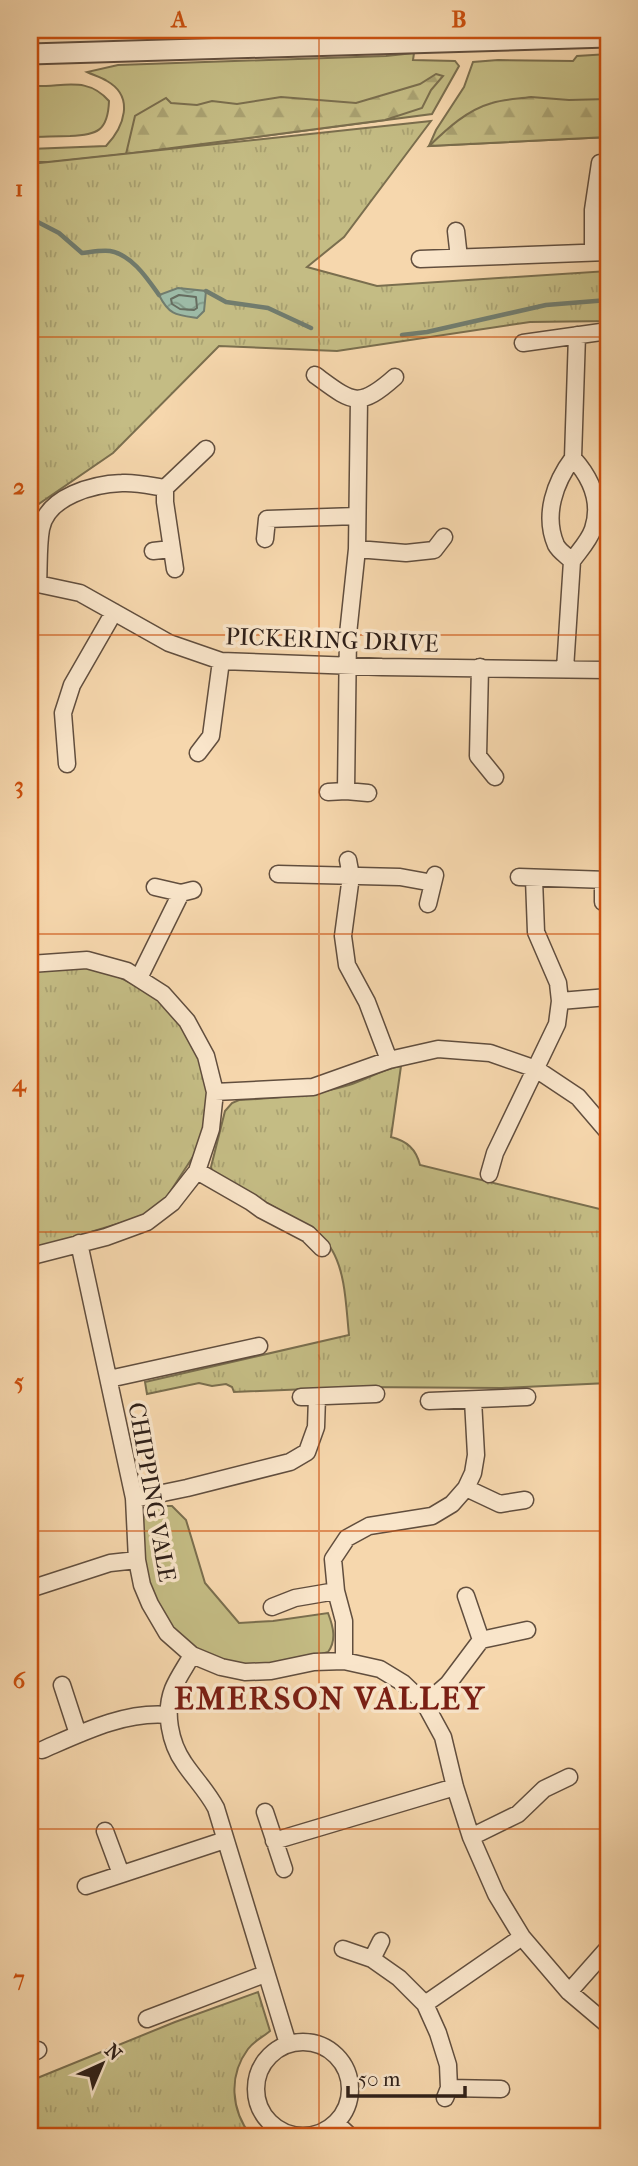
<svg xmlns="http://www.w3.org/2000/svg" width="638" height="2166" font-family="'IM FELL French Canon',serif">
<defs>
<pattern id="forest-firs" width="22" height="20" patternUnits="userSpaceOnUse" patternTransform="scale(1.75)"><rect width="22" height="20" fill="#c4bc84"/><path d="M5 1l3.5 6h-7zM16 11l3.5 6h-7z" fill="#a9a171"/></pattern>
<pattern id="park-tufts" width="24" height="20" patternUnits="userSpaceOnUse" patternTransform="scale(1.75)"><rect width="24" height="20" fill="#c4bc84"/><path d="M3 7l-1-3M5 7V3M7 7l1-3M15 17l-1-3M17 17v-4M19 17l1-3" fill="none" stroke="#a9a171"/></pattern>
<pattern id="water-waves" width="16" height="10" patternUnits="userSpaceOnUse" patternTransform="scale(1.75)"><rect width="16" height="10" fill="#9dbaa6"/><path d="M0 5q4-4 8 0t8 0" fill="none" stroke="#809786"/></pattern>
</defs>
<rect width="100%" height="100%" fill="#f6d7ad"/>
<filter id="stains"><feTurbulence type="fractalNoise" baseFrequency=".00286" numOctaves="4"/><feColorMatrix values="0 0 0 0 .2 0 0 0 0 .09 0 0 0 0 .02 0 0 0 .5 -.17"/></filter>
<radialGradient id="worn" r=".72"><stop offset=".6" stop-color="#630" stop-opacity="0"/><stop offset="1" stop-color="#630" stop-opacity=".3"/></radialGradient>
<path fill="#c4bc84" stroke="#7a6e4e" stroke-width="2" d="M 414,53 L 413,60 L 455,61 L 459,66 L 432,114 L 117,155 L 52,162 L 30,162 L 30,149 L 106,146 C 124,127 135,97 107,81 C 101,77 93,75 87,72 L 118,65 L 386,56 Z
M 608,54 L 608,137 L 429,146 L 436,130 L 464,87 L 473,62 L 498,60 L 573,61 L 577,56 Z
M 30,78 L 35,78 L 34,86 C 65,87 87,76 109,101 C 108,131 97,135 70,136 C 56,136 43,137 30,137 Z
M 156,1506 L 172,1506 L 186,1520 L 205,1583 L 239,1623 L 273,1621 L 328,1613 C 333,1626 337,1640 328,1652 C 309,1658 279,1666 259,1667 C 214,1669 163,1637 151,1593 C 144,1568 143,1543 142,1518 Z"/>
<path fill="url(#forest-firs)" stroke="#7a6e4e" stroke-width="2" d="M 436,74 L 443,76 L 431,90 L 422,108 L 385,120 L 126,154 L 135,116 L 166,98 L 171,103 L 197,105 L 212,101 L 237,104 L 281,97 L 356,103 L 420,84 Z
M 531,97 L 569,100 L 608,99 L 608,137 L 429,146 C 448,128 467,110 492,103 C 505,99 518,99 531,97 Z"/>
<path fill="url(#park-tufts)" stroke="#7a6e4e" stroke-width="2" d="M 431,121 L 344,237 L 307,267 L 377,286 L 608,271 L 608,321 L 530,322 L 337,351 L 219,346 L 113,453 L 30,510 L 30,522 L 30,164 Z
M 87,960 L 161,999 L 206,1056 L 211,1129 L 157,1212 L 71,1238 L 30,1268 L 30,966 Z
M 401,1066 L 391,1137 C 407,1141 416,1149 420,1165 L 608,1211 L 608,1383 L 502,1388 L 357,1387 L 234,1392 L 232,1387 L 226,1384 L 212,1386 L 199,1383 L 147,1394 L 145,1382 L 349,1335 C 346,1308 346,1274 332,1250 C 318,1227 240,1189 213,1174 L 211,1167 L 225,1111 L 232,1103 L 239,1100 C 277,1098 313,1096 349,1085 C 367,1079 383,1069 401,1066 Z
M 258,1992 L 270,2031 C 263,2037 254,2041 248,2049 C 228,2076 231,2110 251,2136 L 30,2136 L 30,2081 L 175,2022 Z"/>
<path fill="url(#water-waves)" stroke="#717c6e" stroke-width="2" d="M 178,288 L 206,291 L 204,311 L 197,318 C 176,315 169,315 159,295 Z"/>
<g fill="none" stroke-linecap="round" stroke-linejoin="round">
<path stroke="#666d60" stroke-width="2" d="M 179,295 L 196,297 L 197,308 L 194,310 L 180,309 L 172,304 L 171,299 Z"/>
<path stroke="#717c6e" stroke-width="4.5" d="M 30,218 L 59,233 L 82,253 C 91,252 101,250 110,251 C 132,255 147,278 159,295
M 206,291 L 226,302 L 268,308 L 311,328
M 402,335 L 427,332 L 546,305 L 608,300"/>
<defs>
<path id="minor" d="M 456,231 L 459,258
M 593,252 L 593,210 L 600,163
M 420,259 L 608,252
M 523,343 L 608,331
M 315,375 C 352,402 358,410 395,377
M 165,488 L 206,449
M 265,539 L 267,519 L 357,516
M 357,549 L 406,553 L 434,550 L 444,537
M 153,551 L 171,549
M 572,561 C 579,551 589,541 593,529 C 602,502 591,478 573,458
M 38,584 C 39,566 38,546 41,529 C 47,496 94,484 122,483 C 136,482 152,486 165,488 L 165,502 L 175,569
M 30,585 L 38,584 L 80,593 L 169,643 L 221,661 L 382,667 L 608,670
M 480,667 L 478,756 L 495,777
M 565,669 L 572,561 C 567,556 559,551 556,545 C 543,515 555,482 573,458 L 577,335
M 198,753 L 211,736 L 221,661
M 67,764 L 63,713 L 72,685 L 114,612
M 346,791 L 348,634 L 357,549 L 359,399
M 328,792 L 346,791 L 368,793
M 348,860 L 351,876 L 343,936 L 347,965 L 367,1002 L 389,1060
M 278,874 L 400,877 L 433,883
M 519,877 L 608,880
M 603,881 L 603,902
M 155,887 L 181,893 L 193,890
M 428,904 L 435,875
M 30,964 L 87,960 L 127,971 L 163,994 L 187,1021 L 206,1056 L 215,1092 L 211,1129 L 197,1171 L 172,1203 L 147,1222 L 106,1237 L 36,1255 L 30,1259
M 139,978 L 181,893
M 560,1001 L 608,997
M 215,1092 L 313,1087 L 389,1060 L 438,1049 L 490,1053 L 536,1069 L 578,1097 L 608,1132
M 197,1171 L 251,1202 L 262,1210 L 308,1234 L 322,1248
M 489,1174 L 495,1153 L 557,1024 L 560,1001 L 558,983 L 536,932 L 534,879
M 79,1243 L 134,1498 L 137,1560 L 142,1585 L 150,1604 L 167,1633 L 192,1655 L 221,1667 L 245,1672 L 271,1671 L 314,1662 L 344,1661 L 380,1669 L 403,1683 L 425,1704 L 443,1737 L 455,1787 L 471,1837 L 496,1894 L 522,1937 L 569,1992 L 608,2025
M 109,1379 L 259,1346
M 301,1397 L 376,1394
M 429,1401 L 527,1397
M 466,1488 L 500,1504 L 525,1500
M 134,1499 L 187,1488 L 290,1462 L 307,1452 L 316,1427 L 317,1397
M 30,1589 L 110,1563 L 137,1560
M 272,1607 L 295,1598 L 336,1591
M 481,1640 L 527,1630
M 192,1655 C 186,1666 178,1677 173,1689 C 164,1712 170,1743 184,1763 C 194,1778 207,1791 216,1808 L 288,2044
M 344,1661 L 344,1621 L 336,1591 L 333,1559 L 347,1538 L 369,1526 L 432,1516 L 452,1504 L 466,1488 L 473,1473 L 476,1455 L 473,1400
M 62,1685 L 78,1734
M 425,1704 L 448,1684 L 481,1640 L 466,1596
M 42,1750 C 81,1733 125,1711 168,1715
M 265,1812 L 284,1869
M 105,1831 L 121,1874
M 471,1837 L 518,1814 L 544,1789 L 569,1777
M 274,1841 L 455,1787
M 86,1886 L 225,1840
M 343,1949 L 372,1959 L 399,1978 L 425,2004 L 438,2033 L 448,2065 L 449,2088 L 445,2098
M 372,1959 L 381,1941
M 569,1992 L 608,1948
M 425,2004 L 522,1937
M 147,2019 L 265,1974
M256 2089a47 47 0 1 1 94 0a47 47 0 1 1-94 0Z
M 30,2054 L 38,2050
M 449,2088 L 501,2089
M 336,2123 L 350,2136"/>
<path id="tertiary" d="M 30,54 L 608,37"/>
</defs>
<use href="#minor" stroke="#614e3e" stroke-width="19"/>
<use href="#tertiary" stroke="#614e3e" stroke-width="23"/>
<use href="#minor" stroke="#f9e5ca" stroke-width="16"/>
<use href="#tertiary" stroke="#f9e5ca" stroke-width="19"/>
</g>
<path fill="none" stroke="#cc500e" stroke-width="2" stroke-opacity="0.55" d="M 319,30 L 319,2136M 30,337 L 608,337M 30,635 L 608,635M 30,934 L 608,934M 30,1232 L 608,1232M 30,1531 L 608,1531M 30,1829 L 608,1829"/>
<g text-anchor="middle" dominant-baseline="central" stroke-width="7" stroke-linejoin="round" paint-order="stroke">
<g font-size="24" fill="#2f2019" stroke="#f9e5ca">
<text transform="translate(332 640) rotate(2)">PICKERING DRIVE</text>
<text transform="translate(152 1492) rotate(80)">CHIPPING VALE</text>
</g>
<g font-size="32" font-weight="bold" letter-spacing="2" fill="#7a1f14" stroke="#f9e5ca">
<text x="330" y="1698">EMERSON VALLEY</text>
</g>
</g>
<rect width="638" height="2166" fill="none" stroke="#f6d7ad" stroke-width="77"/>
<g transform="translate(102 2064) rotate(44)" stroke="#f9e5ca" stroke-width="5" paint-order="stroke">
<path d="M0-5L12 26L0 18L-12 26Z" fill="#2f2019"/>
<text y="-10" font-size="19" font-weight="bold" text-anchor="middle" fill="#2f2019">N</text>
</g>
<path d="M348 2086v10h117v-10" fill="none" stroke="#2f2019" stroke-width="3.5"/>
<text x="358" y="2086" font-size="21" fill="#2f2019" stroke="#f9e5ca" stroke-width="5" paint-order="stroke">50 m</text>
<rect x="38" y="38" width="562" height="2090" fill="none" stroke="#cc500e" stroke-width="2.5"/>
<g font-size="23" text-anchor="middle" font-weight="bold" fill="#cc500e">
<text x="179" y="27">A</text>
<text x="459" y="27">B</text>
<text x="19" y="196">1</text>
<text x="19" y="494">2</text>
<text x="19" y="793">3</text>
<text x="19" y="1091">4</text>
<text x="19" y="1389">5</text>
<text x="19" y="1688">6</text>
<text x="19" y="1986">7</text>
</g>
<rect width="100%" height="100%" filter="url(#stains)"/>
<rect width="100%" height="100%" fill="url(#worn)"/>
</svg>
